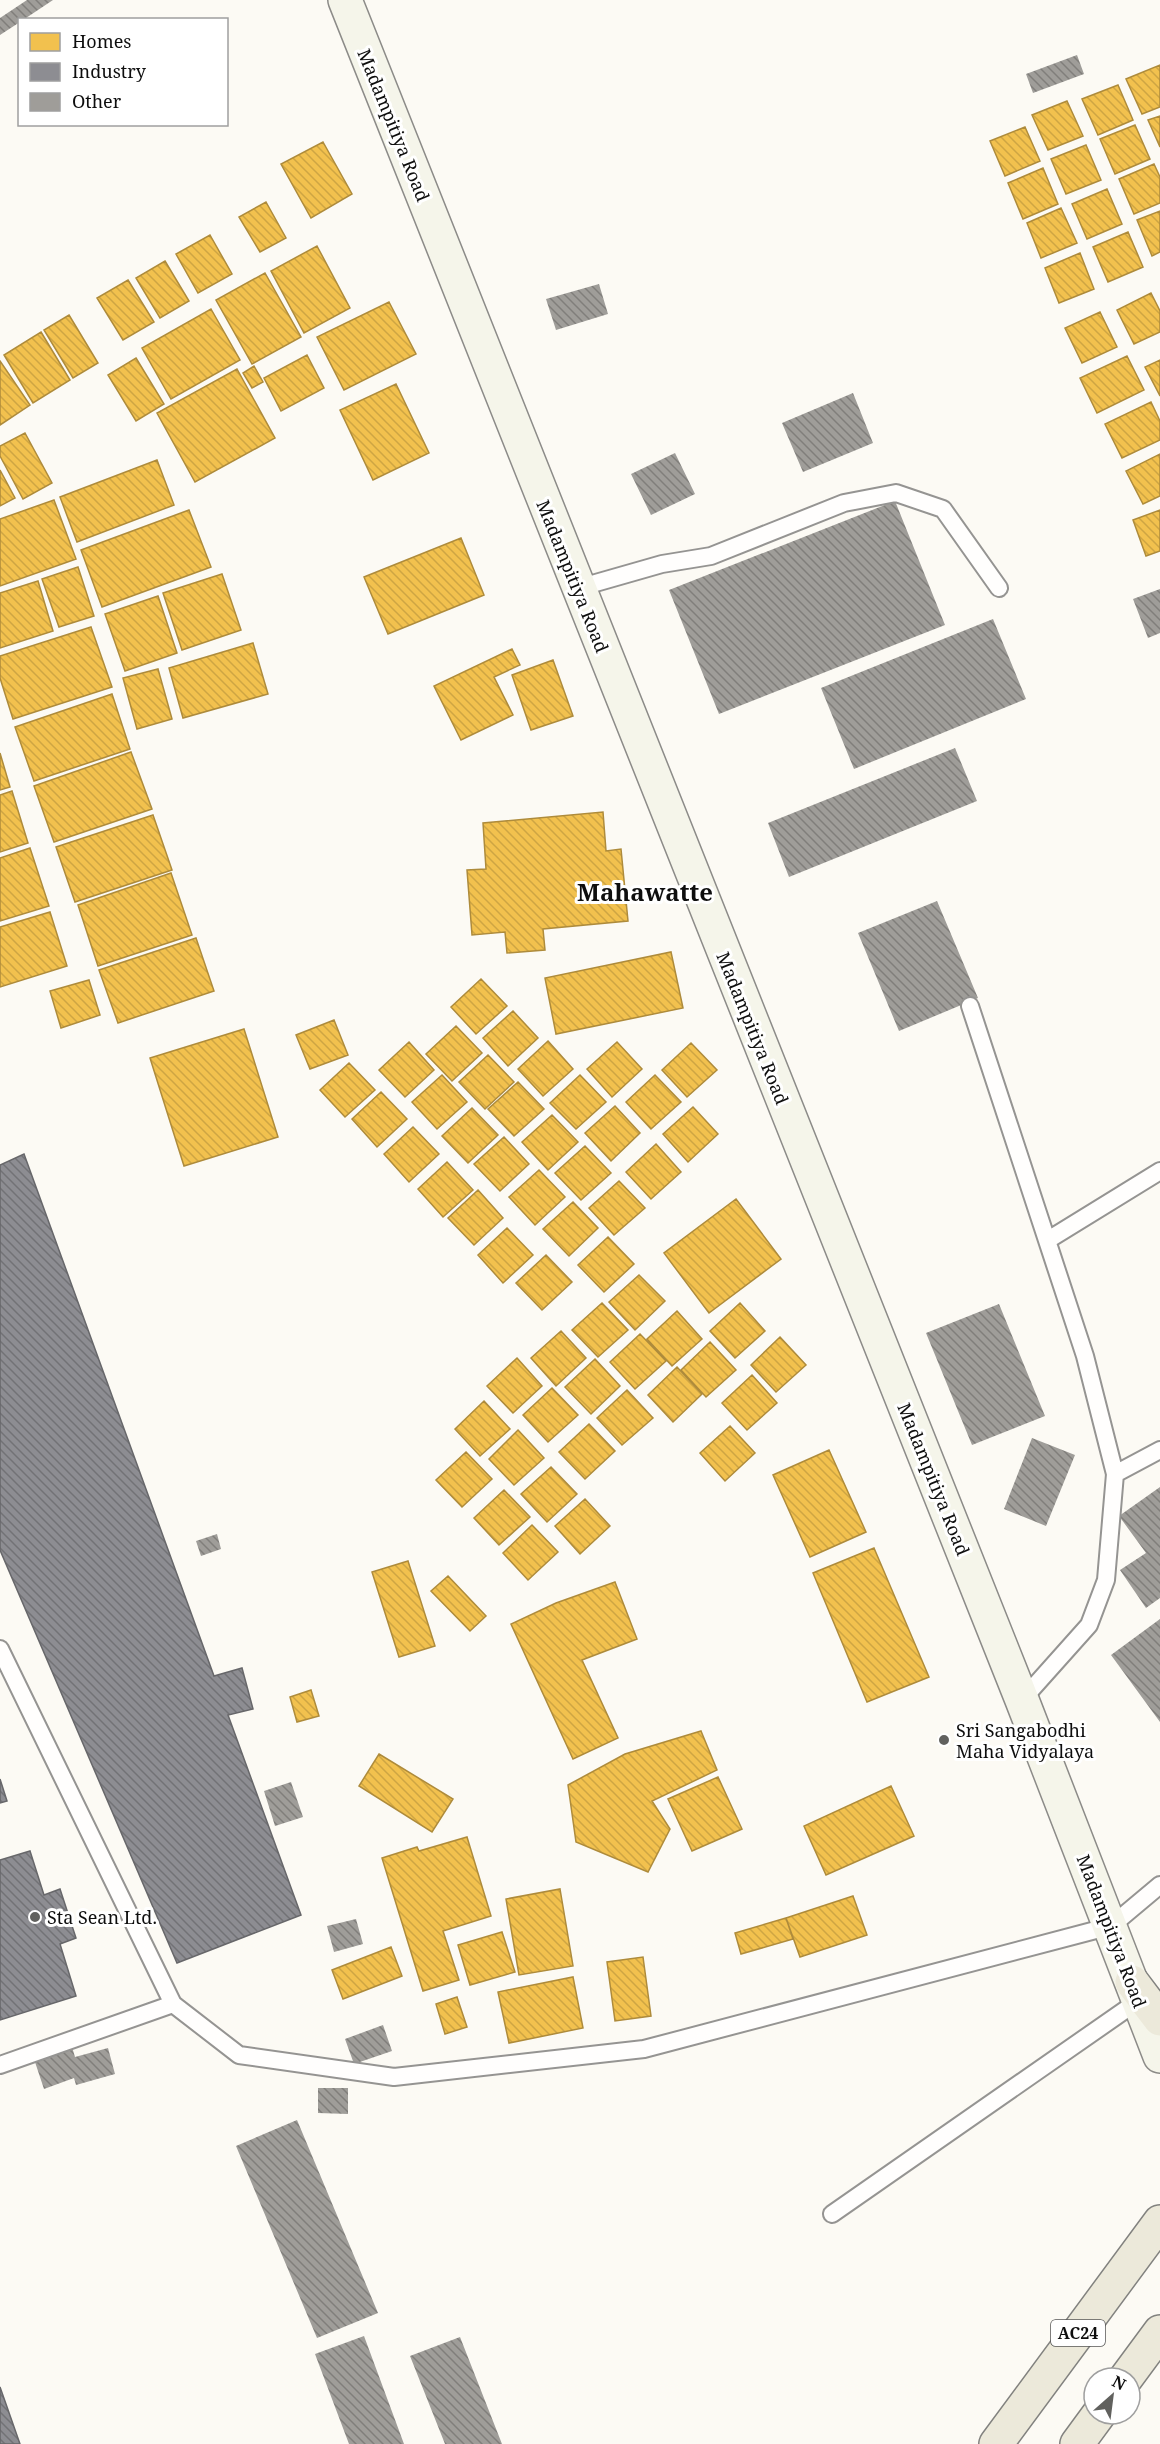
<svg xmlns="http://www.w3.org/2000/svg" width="1160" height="2444" font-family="'Noto Serif',serif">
<defs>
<pattern id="homes-back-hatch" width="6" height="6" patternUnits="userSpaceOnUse" patternTransform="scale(1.5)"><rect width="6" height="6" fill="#f2c14e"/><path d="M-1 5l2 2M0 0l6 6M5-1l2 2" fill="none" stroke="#cea543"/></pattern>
<pattern id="industry-back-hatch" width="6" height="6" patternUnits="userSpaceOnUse" patternTransform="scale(1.5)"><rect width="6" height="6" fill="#8d8d92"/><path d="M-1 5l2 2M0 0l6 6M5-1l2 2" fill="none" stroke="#727276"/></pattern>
<pattern id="building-back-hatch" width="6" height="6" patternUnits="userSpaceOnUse" patternTransform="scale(1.5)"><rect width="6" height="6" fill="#9f9d99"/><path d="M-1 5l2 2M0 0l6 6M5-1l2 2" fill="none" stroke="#807e7b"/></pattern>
</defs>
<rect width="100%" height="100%" fill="#fcfaf4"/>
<path fill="url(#homes-back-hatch)" stroke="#ae8b3b" stroke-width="1.5" d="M 1160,65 L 1160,107 L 1142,114 L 1126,79 Z
M 1118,85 L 1133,120 L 1098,135 L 1082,99 Z
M 1067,101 L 1083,136 L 1048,150 L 1032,115 Z
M 1160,116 L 1160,147 L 1148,120 Z
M 1135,125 L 1150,159 L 1115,174 L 1100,139 Z
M 1025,127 L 1040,161 L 1005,176 L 990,141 Z
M 323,142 L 352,194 L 311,218 L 281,164 Z
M 1086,145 L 1101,180 L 1066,194 L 1051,159 Z
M 1154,164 L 1160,177 L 1160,203 L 1134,214 L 1119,179 Z
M 1043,168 L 1058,204 L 1023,219 L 1008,183 Z
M 1107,189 L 1122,224 L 1087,239 L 1072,204 Z
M 266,202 L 286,238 L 260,252 L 239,217 Z
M 1061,208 L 1077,243 L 1041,258 L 1027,223 Z
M 1160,211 L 1160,252 L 1152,256 L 1137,220 Z
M 1128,232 L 1143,267 L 1108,282 L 1093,247 Z
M 210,235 L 232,274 L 198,293 L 176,254 Z
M 317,246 L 350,308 L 304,333 L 271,271 Z
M 1080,253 L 1094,289 L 1059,303 L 1045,268 Z
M 165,261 L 189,301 L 160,318 L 136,278 Z
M 265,273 L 301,337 L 252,364 L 216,300 Z
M 128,280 L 154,322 L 123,340 L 97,298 Z
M 1151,293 L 1160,311 L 1160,332 L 1134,344 L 1117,310 Z
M 389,302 L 416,354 L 344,390 L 317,337 Z
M 211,309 L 240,360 L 171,399 L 142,348 Z
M 1100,312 L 1117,347 L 1082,363 L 1065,328 Z
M 69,315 L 98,363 L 73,378 L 44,330 Z
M 41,332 L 70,380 L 33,403 L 4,355 Z
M 307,355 L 324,388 L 281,411 L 264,378 Z
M 1127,356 L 1144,390 L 1097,413 L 1080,378 Z
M 136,358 L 164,404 L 136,421 L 108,375 Z
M 1160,360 L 1160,396 L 1145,367 Z
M 0,361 L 30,405 L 0,425 Z
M 254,366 L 263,382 L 252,388 L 243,373 Z
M 237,369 L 275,438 L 195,482 L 157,413 Z
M 396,384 L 429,453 L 373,480 L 340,410 Z
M 1151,402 L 1160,421 L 1160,440 L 1122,458 L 1105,424 Z
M 25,433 L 52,483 L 23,499 L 0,456 L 0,446 Z
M 1160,454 L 1160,496 L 1143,504 L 1126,471 Z
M 157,460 L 174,505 L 77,542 L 60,497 Z
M 0,470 L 15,498 L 0,506 Z
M 54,500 L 76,559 L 0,586 L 0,519 Z
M 189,510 L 211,567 L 102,607 L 81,550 Z
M 1160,510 L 1160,551 L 1146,556 L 1133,520 Z
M 461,538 L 484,595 L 388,634 L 364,577 Z
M 78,567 L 94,616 L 59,627 L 42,579 Z
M 222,574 L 241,630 L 182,650 L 163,593 Z
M 38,581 L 53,631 L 0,648 L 0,593 Z
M 158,596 L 177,653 L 125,671 L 105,614 Z
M 91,627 L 112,687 L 13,719 L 0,678 L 0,656 Z
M 253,643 L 268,694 L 183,718 L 169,668 Z
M 512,649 L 520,665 L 494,677 L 513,715 L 461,740 L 434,686 Z
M 553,660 L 573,716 L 531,730 L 512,675 Z
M 158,669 L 172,719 L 137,729 L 123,678 Z
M 112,694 L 130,749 L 34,781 L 15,727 Z
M 131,752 L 152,809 L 54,842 L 34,786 Z
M 0,753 L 10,787 L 0,790 Z
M 12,791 L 28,843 L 0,852 L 0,795 Z
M 603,812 L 606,851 L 621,849 L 628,921 L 543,929 L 545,950 L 507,953 L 505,932 L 472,935 L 467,870 L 486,869 L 483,823 Z
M 153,815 L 172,870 L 75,902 L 56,847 Z
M 30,848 L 49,906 L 0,921 L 0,858 Z
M 171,873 L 192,935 L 98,966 L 78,905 Z
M 50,912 L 67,966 L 0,987 L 0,927 Z
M 196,938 L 214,991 L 118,1023 L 99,970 Z
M 671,952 L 683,1008 L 556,1034 L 545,978 Z
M 481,979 L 507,1006 L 476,1034 L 451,1007 Z
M 89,980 L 100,1015 L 61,1028 L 50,991 Z
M 513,1011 L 538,1038 L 508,1066 L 483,1038 Z
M 334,1020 L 348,1055 L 310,1069 L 296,1035 Z
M 456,1026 L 482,1053 L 452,1081 L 426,1054 Z
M 244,1029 L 278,1137 L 184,1166 L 150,1058 Z
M 548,1041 L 573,1069 L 543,1096 L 518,1069 Z
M 409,1042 L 434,1070 L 405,1097 L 379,1070 Z
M 617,1042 L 642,1069 L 612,1097 L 587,1069 Z
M 691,1043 L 717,1070 L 687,1097 L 662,1070 Z
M 488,1055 L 514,1082 L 485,1109 L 459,1082 Z
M 349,1063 L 375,1090 L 345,1117 L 320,1090 Z
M 442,1075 L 467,1102 L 437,1129 L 412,1102 Z
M 580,1075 L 606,1102 L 576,1129 L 550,1103 Z
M 655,1075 L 681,1102 L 651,1129 L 626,1102 Z
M 518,1082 L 544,1109 L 514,1136 L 488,1109 Z
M 381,1092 L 407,1119 L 377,1147 L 352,1119 Z
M 615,1106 L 640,1133 L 611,1161 L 585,1133 Z
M 693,1107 L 718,1134 L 688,1162 L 663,1134 Z
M 472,1108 L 498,1135 L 468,1163 L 442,1136 Z
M 552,1115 L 578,1142 L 548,1170 L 522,1142 Z
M 413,1127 L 439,1154 L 409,1182 L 384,1154 Z
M 504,1137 L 529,1164 L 500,1191 L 474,1164 Z
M 656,1144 L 681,1172 L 651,1199 L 626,1172 Z
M 585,1146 L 611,1173 L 581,1200 L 555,1173 Z
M 447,1162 L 473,1190 L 443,1217 L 418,1189 Z
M 539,1170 L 565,1197 L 535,1225 L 509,1197 Z
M 619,1181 L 645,1208 L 614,1235 L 589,1208 Z
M 478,1190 L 503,1218 L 474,1245 L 448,1218 Z
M 736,1199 L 781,1259 L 709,1313 L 664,1253 Z
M 573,1202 L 598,1228 L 569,1256 L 543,1229 Z
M 507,1228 L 533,1255 L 503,1283 L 478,1255 Z
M 608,1237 L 634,1264 L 604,1292 L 578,1265 Z
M 546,1255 L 572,1282 L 542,1310 L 516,1283 Z
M 639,1275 L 665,1301 L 635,1330 L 609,1302 Z
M 602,1303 L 628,1330 L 598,1357 L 572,1330 Z
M 740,1303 L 765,1331 L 735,1358 L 710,1331 Z
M 677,1311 L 702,1339 L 672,1366 L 647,1339 Z
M 561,1331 L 586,1358 L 556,1386 L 531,1358 Z
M 640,1334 L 666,1361 L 635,1389 L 610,1362 Z
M 780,1337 L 806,1365 L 776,1392 L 751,1365 Z
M 710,1342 L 736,1370 L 706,1397 L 681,1370 Z
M 517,1358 L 542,1386 L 513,1413 L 487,1386 Z
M 595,1359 L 620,1386 L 591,1414 L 565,1387 Z
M 677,1367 L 702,1394 L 673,1422 L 648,1395 Z
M 752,1375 L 777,1403 L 747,1430 L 722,1403 Z
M 552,1388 L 578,1415 L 548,1442 L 523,1415 Z
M 627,1390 L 653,1418 L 622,1445 L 597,1418 Z
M 484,1401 L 510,1429 L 480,1456 L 455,1429 Z
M 589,1424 L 615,1451 L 585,1479 L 559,1452 Z
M 730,1426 L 755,1453 L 725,1481 L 700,1453 Z
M 518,1430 L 544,1458 L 514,1485 L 489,1459 Z
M 829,1450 L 866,1532 L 810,1557 L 773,1475 Z
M 466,1452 L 492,1479 L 462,1507 L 436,1480 Z
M 551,1467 L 577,1494 L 547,1522 L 521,1494 Z
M 504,1490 L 530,1517 L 499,1545 L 474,1518 Z
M 585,1499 L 610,1526 L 580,1554 L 555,1526 Z
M 532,1525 L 558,1552 L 528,1580 L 503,1553 Z
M 874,1548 L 929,1677 L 867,1702 L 813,1573 Z
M 408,1561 L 435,1646 L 399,1657 L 372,1572 Z
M 448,1576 L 486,1616 L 470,1631 L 431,1591 Z
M 615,1582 L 637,1639 L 582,1660 L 618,1738 L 573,1759 L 511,1624 L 556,1603 Z
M 311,1690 L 319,1716 L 297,1722 L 290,1697 Z
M 701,1731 L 717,1770 L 652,1801 L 670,1829 L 648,1872 L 576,1842 L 568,1785 L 625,1754 Z
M 379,1754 L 453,1799 L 432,1832 L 359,1786 Z
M 718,1777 L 742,1829 L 692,1851 L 668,1799 Z
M 891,1786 L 914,1836 L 826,1875 L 804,1826 Z
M 467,1837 L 491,1916 L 443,1931 L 459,1980 L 423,1991 L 382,1858 L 417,1847 L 419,1851 Z
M 560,1889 L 573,1966 L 519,1975 L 506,1899 Z
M 853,1896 L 867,1935 L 800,1957 L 786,1918 Z
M 786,1918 L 793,1939 L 741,1954 L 735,1933 Z
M 502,1932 L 515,1972 L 470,1985 L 458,1945 Z
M 391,1947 L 402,1976 L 343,1999 L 332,1970 Z
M 643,1957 L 651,2016 L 615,2021 L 607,1962 Z
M 573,1977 L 583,2028 L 509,2043 L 498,1992 Z
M 457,1997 L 467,2027 L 445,2034 L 436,2004 Z"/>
<path fill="url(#industry-back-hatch)" stroke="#67676a" stroke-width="1.5" d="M 24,1154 L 214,1676 L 242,1668 L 253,1709 L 228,1715 L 301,1915 L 177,1963 L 0,1550 L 0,1165 Z
M 0,1779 L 7,1801 L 0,1803 Z
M 30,1851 L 44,1895 L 60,1889 L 76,1938 L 60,1944 L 76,1996 L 0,2020 L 0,1860 Z
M 0,2387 L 20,2444 L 0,2444 Z"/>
<path fill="url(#building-back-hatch)" d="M 27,0 L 53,0 L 23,20 L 20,20 L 20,22 L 0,35 L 0,18 Z
M 1077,55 L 1084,74 L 1033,93 L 1026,74 Z
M 599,284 L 608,314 L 556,330 L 546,299 Z
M 853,393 L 873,443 L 803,472 L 782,423 Z
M 675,453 L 695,494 L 651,515 L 631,474 Z
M 895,501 L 945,625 L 719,714 L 669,590 Z
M 1160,589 L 1160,633 L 1148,638 L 1133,599 Z
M 993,619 L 1026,699 L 854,769 L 821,688 Z
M 955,748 L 977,801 L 789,877 L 768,823 Z
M 937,901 L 978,998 L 899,1031 L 858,933 Z
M 999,1304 L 1045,1416 L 972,1445 L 926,1333 Z
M 1032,1438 L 1075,1455 L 1046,1526 L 1004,1509 Z
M 1160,1487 L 1160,1598 L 1146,1608 L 1120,1570 L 1146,1553 L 1119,1516 Z
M 217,1534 L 221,1549 L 201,1556 L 196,1541 Z
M 1160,1619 L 1160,1722 L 1111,1655 Z
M 291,1782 L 303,1817 L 275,1826 L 264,1791 Z
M 356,1919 L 363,1944 L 334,1952 L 327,1926 Z
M 383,2025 L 392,2051 L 354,2064 L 345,2039 Z
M 72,2047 L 75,2057 L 108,2048 L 115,2074 L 76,2085 L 74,2078 L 44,2089 L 34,2059 Z
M 318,2088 L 348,2088 L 348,2114 L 318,2113 Z
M 297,2120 L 378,2313 L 317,2338 L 236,2146 Z
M 364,2336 L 404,2444 L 349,2444 L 315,2354 Z
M 460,2337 L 502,2444 L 445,2444 L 410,2356 Z"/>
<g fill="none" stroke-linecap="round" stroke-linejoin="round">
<defs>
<path id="lane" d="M 578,588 L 662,564 L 711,556 L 844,503 L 896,493 L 943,509 L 999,588
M 970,1006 L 1085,1356 L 1115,1474 L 1106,1580 L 1089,1625 L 1022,1700
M 1048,1240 L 1160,1171
M 1115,1474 L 1160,1450
M 0,1649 L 173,2004 L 239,2055 L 394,2077 L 644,2049 L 1111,1926 L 1160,1885
M 0,2065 L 173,2004
M 832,2214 L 1138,2001"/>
<path id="secondary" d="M 345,0 L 1022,1700 L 1160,2056"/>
<path id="primary" d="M 1132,1982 L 1160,2019
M 1126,2378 L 1160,2332
M 996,2444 L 1160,2222
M 1077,2444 L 1099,2414"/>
</defs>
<use href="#lane" stroke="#959492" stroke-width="20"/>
<use href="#secondary" stroke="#8c8b88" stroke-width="36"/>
<use href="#primary" stroke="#82827f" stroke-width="36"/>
<use href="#lane" stroke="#fffefd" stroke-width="16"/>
<use href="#secondary" stroke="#f5f5ea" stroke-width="33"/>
<use href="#primary" stroke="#ece9da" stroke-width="33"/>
</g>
<g fill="#61615e" stroke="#fff" stroke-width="2">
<circle cx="944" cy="1740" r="6"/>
<circle cx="35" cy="1917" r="6"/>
</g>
<g text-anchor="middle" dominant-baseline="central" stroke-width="6" stroke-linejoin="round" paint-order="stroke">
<rect fill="#fff" stroke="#565656" stroke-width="1.5" x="1051" y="2320" width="54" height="26" rx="4.5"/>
<g font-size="16" font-weight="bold" fill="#0e0e0e">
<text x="1078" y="2333">AC24</text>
</g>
<g font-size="18" fill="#0e0e0e" stroke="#fff">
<text transform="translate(394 125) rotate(68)">Madampitiya Road</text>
<text transform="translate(573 576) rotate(68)">Madampitiya Road</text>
<text transform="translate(753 1028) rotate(68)">Madampitiya Road</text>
<text transform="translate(934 1479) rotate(68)">Madampitiya Road</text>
<text transform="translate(1112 1931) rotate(69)">Madampitiya Road</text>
</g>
<g font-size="18" fill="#0e0e0e" stroke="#fff" text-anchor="start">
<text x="956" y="1730">Sri Sangabodhi<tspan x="956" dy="21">Maha Vidyalaya</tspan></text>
<text x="47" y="1917">Sta Sean Ltd.</text>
</g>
<g font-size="24" font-weight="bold" fill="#0e0e0e" stroke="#fff">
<text x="645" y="891">Mahawatte</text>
</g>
</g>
<rect x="18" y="18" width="210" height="108" fill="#ffffff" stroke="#9f9f9f" stroke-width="1.5"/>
<rect x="30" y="33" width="30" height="18" fill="#f2c14e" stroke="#9f9f9f" stroke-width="1.5"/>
<text x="72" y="48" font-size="18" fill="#0e0e0e">Homes</text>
<rect x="30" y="63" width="30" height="18" fill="#8d8d92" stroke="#9f9f9f" stroke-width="1.5"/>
<text x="72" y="78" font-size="18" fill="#0e0e0e">Industry</text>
<rect x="30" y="93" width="30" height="18" fill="#9f9d99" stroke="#9f9f9f" stroke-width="1.5"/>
<text x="72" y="108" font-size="18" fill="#0e0e0e">Other</text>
<g transform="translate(1112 2396) rotate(28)"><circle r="28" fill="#ffffff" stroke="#9f9f9f" stroke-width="1.5"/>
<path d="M0-4.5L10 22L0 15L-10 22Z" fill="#61615e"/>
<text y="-9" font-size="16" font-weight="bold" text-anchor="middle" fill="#0e0e0e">N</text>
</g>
</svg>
